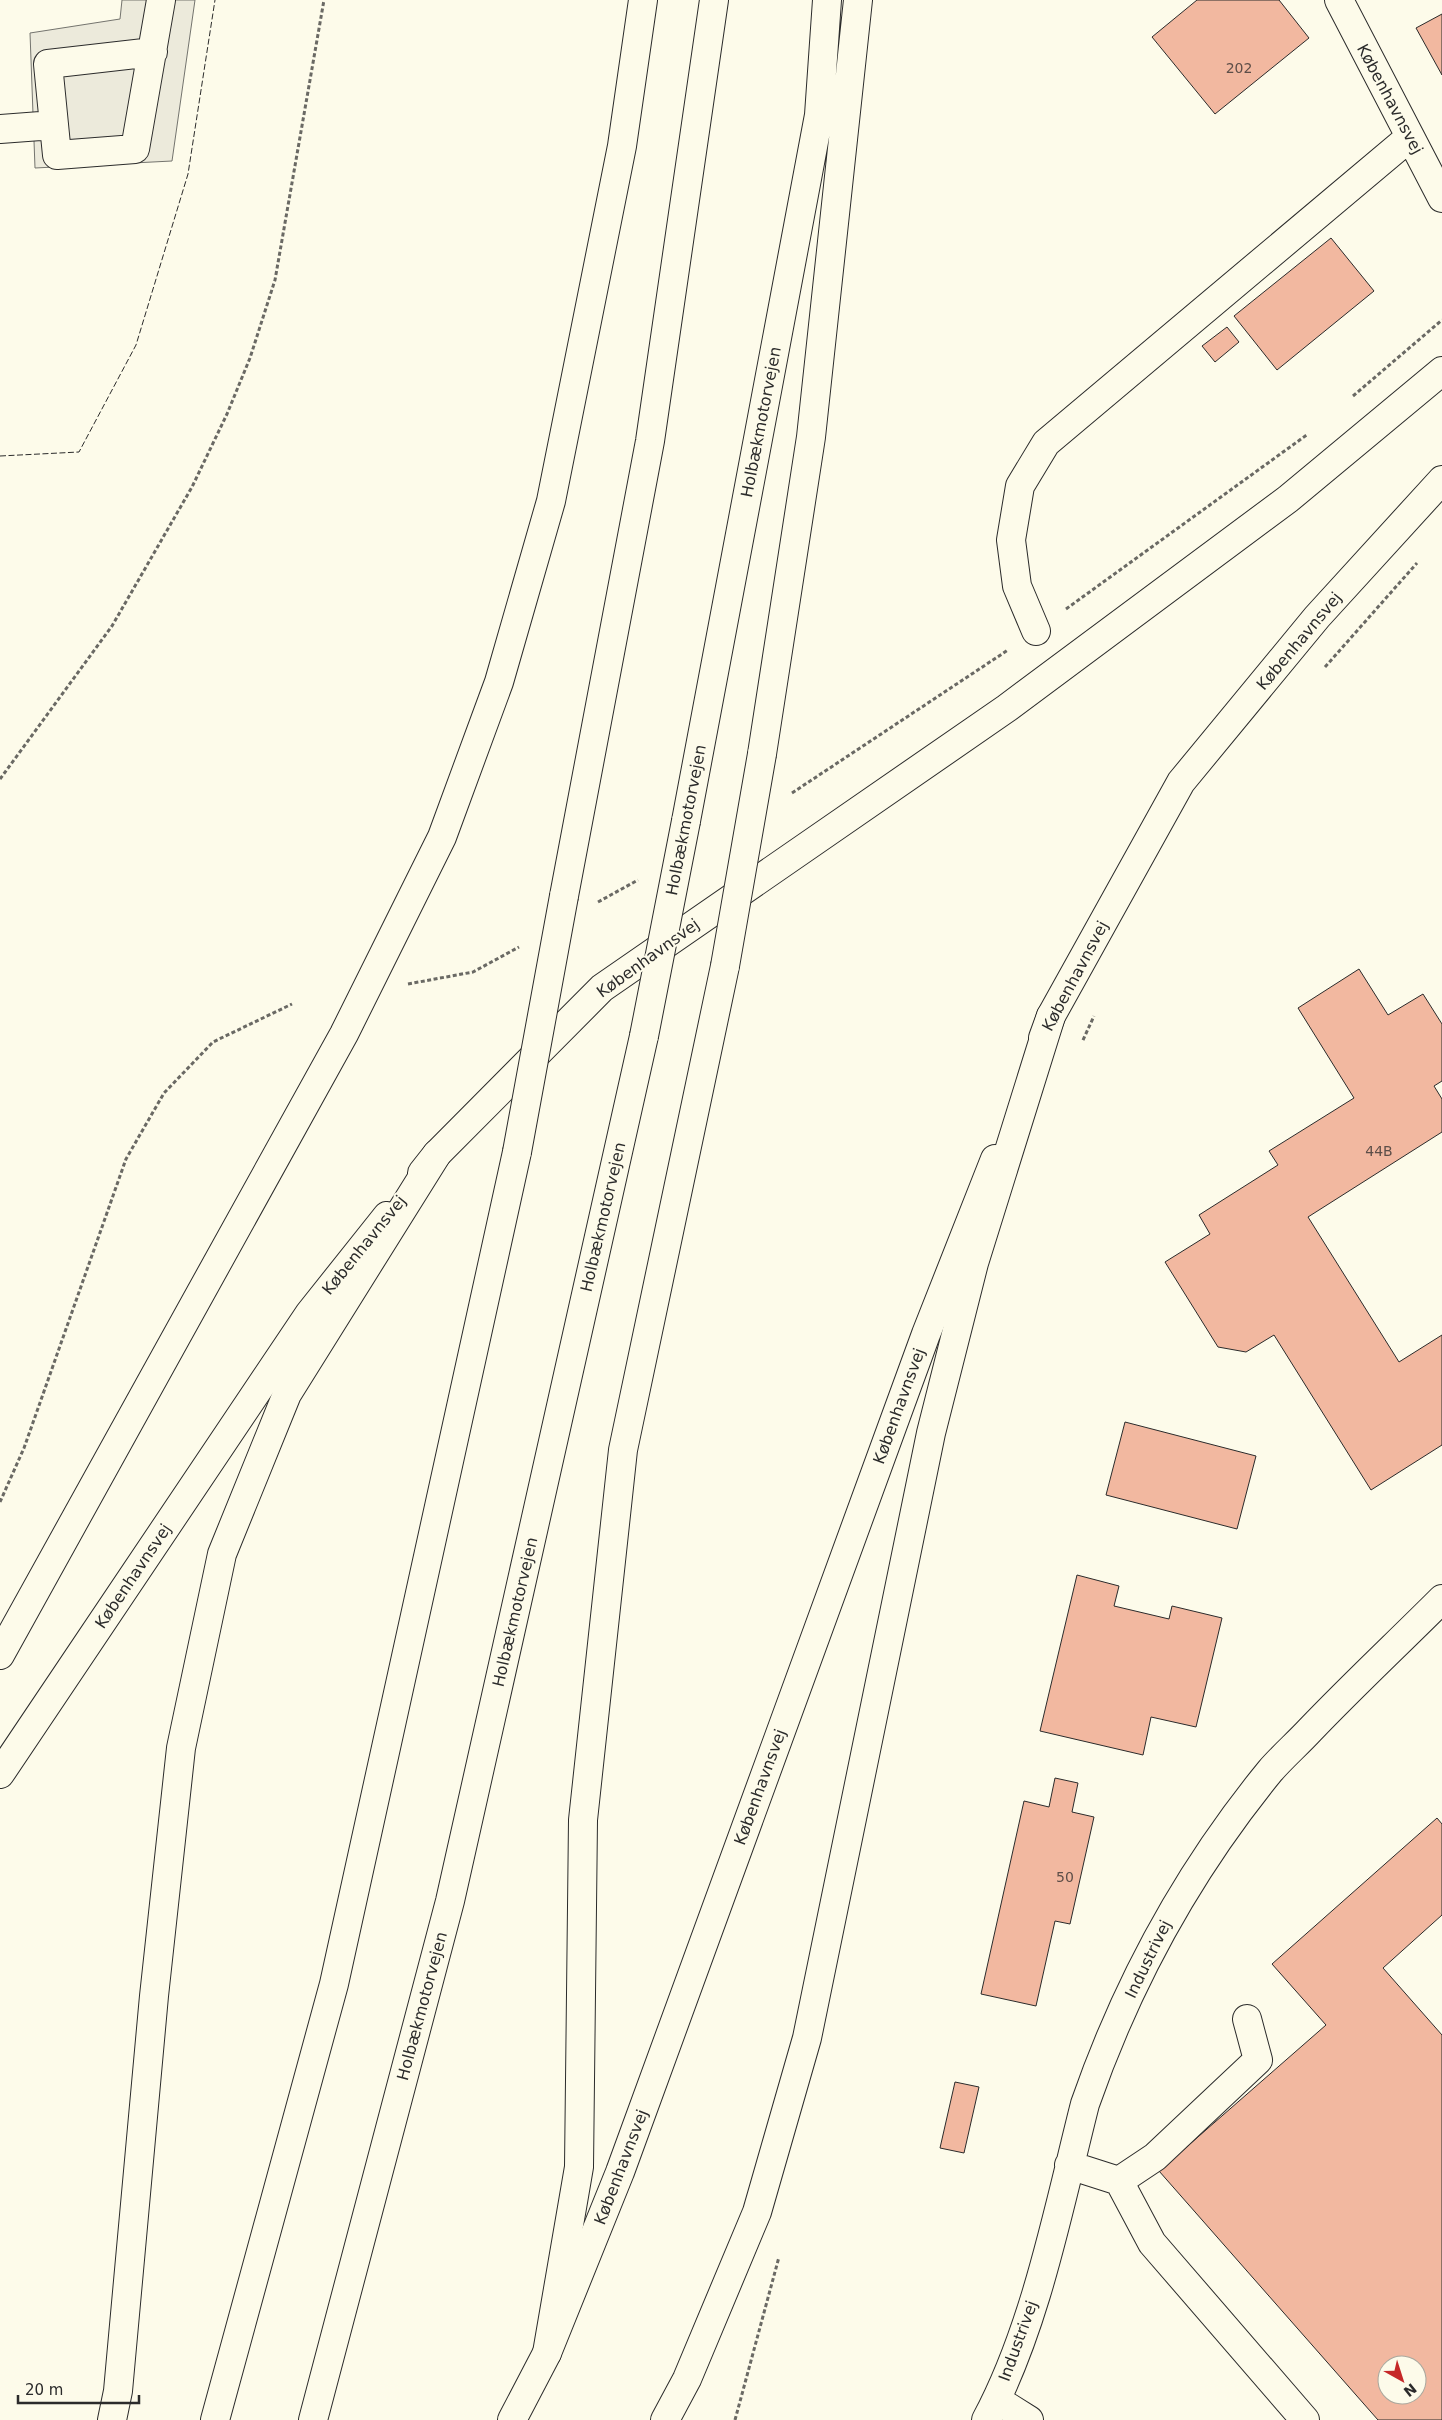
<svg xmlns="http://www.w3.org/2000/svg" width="1442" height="2420" font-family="'DejaVu Sans',sans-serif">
<rect width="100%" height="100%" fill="#fdfbea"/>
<path fill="#eceadb" stroke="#74746e" d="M 122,0 L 195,0 L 172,161 L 35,168 L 30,33 L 120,19 Z"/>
<path fill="#f2b8a0" stroke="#2b2b2b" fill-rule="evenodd" d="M 1197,0 L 1279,0 L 1309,38 L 1215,114 L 1152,37 Z
M 1442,14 L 1442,75 L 1416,28 Z
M 1331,238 L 1374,291 L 1277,370 L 1234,316 Z
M 1227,327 L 1239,342 L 1215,362 L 1202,346 Z
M 1359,969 L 1388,1015 L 1423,994 L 1442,1024 L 1442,1081 L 1434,1086 L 1442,1099 L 1442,1132 L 1308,1217 L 1399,1362 L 1442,1335 L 1442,1445 L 1371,1490 L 1274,1335 L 1246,1352 L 1218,1347 L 1165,1262 L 1210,1234 L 1199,1215 L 1278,1165 L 1269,1151 L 1354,1098 L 1298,1008 Z
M 1125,1422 L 1256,1456 L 1237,1529 L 1106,1495 Z
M 1077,1575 L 1119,1586 L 1114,1606 L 1169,1619 L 1172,1606 L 1222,1618 L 1196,1727 L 1151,1717 L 1143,1755 L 1040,1731 Z
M 1055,1778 L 1078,1783 L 1072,1812 L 1094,1817 L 1070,1924 L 1055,1921 L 1036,2006 L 981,1994 L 1024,1801 L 1049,1807 Z
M 1437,1818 L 1442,1824 L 1442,1915 L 1383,1968 L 1442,2035 L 1442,2420 L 1378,2420 L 1159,2171 L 1326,2025 L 1272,1964 ZM 1387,2365 L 1417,2365 L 1417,2395 L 1387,2395 Z
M 955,2082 L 979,2087 L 964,2153 L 940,2148 Z"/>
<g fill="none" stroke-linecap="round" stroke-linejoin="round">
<defs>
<path id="minor" d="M 1339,0 L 1442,198
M 153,52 L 48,64 L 57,155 L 135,149 L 161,0
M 0,129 L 54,125
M 1036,631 L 1017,586 L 1011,540 L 1020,486 L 1046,443 L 1410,137
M 1069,2165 L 1119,2181 L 1152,2243 L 1305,2420
M 1119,2181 L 1155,2157 L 1258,2060 L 1247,2019
M 997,2400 L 1029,2420
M 986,2420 C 1036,2327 1059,2206 1085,2104 C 1127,1983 1189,1870 1270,1771 C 1282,1757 1297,1744 1310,1730 C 1353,1685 1398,1643 1442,1599"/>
<path id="major" d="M 1043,1038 L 1051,1016 L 1181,782 L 1317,617 L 1442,480
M 422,1173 L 437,1154 L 602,988 L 1007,708 L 1288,499 L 1442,371
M 0,1774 L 309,1314 L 387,1216
M 512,2420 L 547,2353 L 620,2172 L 926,1334 L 995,1159"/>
<path id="highway" d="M 762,754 L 811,437 L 858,0
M 686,821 L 819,115 L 827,0
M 564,896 L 650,441 L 714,0
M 0,1655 L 344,1034 L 442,837 L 499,682 L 551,501 L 622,146 L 643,0
M 547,2353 L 579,2167 L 583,1820 L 623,1450 L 725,966
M 112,2420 L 118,2391 L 154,1996 L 181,1748 L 222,1554 L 287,1394 L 437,1154
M 215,2420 L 334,1984 L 517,1152
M 313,2420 L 450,1901 L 644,1036
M 665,2420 L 687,2379 L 757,2212 L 807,2038 L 931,1433 L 974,1263 L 1051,1016"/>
</defs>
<use href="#minor" stroke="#2b2b2b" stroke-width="30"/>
<use href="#major" stroke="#2b2b2b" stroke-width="30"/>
<use href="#highway" stroke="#2b2b2b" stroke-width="30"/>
<path stroke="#6a6964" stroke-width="3" stroke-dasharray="4 2.5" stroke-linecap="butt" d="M 1353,396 L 1442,320
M 1066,609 L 1308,434
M 1325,667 L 1417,563
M 0,779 L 112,626 L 192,487 L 227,414 L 250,358 L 275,280 L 324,0
M 792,793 L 1008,650
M 598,902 L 638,880
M 408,984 L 473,972 L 519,947
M 1083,1040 L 1094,1016
M 0,1502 L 24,1448 L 126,1159 L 164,1093 L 213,1042 L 292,1004
M 735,2420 L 779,2257"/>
<use href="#minor" stroke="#fdfbea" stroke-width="28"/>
<use href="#major" stroke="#fdfbea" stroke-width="28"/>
<use href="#highway" stroke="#fdfbea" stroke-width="28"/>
<defs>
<path id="highway-bridge" d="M 725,966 L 762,754
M 644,1036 L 686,821
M 517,1152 L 564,896"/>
</defs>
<use href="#highway-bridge" stroke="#2b2b2b" stroke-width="30" stroke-linecap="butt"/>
<use href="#highway-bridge" stroke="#fdfbea" stroke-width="28"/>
<path stroke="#2b2b2b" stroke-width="1" stroke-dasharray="6 2.5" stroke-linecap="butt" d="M 0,456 L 79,452 L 136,345 L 188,174 L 215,0"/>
</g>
<g text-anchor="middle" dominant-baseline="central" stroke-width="4" stroke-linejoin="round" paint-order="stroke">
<g font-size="14" fill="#5d4e48">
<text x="1239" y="68">202</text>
<text x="1379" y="1151">44B</text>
<text x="1065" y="1877">50</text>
</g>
<g font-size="16" fill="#2b2b2b" stroke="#fdfbea">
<text transform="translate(1390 99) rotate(62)">Københavnsvej</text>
<text transform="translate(761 422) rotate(-79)">Holbækmotorvejen</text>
<text transform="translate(1299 641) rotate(-50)">Københavnsvej</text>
<text transform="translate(686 820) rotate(-79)">Holbækmotorvejen</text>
<text transform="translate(648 958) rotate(-36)">Københavnsvej</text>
<text transform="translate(1075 976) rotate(-62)">Københavnsvej</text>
<text transform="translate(603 1217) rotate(-77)">Holbækmotorvejen</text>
<text transform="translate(364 1245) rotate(-51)">Københavnsvej</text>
<text transform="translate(899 1406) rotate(-70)">Københavnsvej</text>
<text transform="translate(133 1576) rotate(-56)">Københavnsvej</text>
<text transform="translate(515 1612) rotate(-77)">Holbækmotorvejen</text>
<text transform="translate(760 1787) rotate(-70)">Københavnsvej</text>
<text transform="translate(1148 1959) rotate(-64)">Industrivej</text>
<text transform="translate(422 2006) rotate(-75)">Holbækmotorvejen</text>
<text transform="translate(621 2167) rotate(-69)">Københavnsvej</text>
<text transform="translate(1018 2341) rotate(-70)">Industrivej</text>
</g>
</g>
<g transform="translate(1402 2380) rotate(141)"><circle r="24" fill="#fdfbea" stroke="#a9a89e"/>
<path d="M0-4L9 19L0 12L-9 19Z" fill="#c62828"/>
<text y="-8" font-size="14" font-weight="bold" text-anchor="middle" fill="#2b2b2b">N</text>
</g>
<path d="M18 2395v8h121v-8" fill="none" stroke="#2b2b2b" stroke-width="2.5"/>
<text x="25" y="2395" font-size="15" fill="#2b2b2b" stroke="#fdfbea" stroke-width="4" paint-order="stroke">20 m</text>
</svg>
